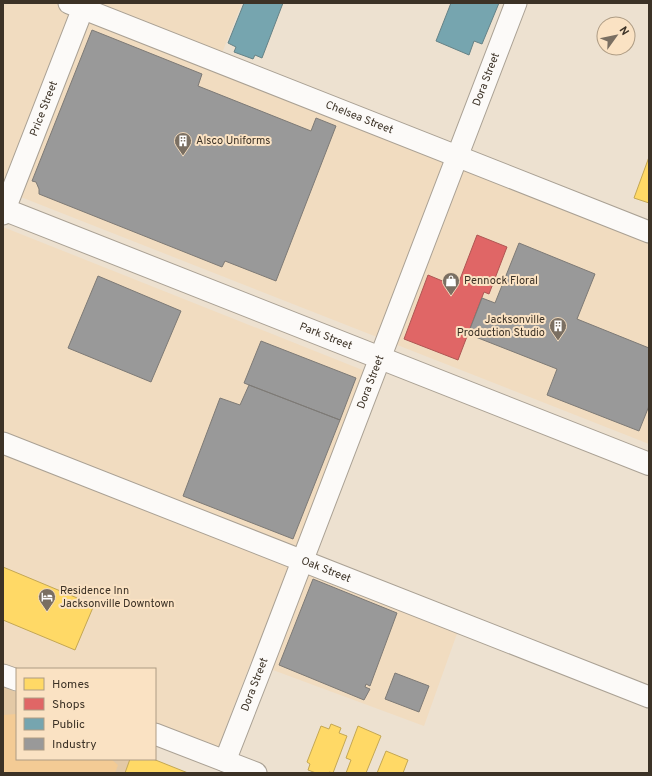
<svg xmlns="http://www.w3.org/2000/svg" width="652" height="776" font-family="Overpass,sans-serif">
<rect width="100%" height="100%" fill="#ede1d0"/>
<path fill="#f1dcc0" d="M 3,3 L 242,3 L 222,53 L 539,179 L 649,220 L 649,444 L 3,190 Z
M 3,227 L 365,371 L 295,549 L 464,614 L 424,726 L 251,662 L 217,750 L 155,726 L 155,669 L 17,669 L 17,692 L 3,687 Z"/>
<path fill="#e3c9a6" d="M 3,687 L 17,692 L 17,759 L 130,759 L 125,773 L 3,773 Z"/>
<path fill="#f3cb95" d="M 17,714 L 17,759 L 111,759 L 118,765 L 115,773 L 3,773 L 3,715 Z"/>
<path fill="#ffd966" stroke="#c4a753" d="M 649,157 L 649,203 L 634,198 Z
M 3,567 L 94,605 L 75,650 L 3,620 Z
M 331,724 L 341,728 L 339,733 L 347,736 L 333,773 L 329,772 L 329,773 L 316,773 L 308,770 L 310,764 L 307,762 L 321,726 L 329,729 Z
M 358,726 L 381,736 L 366,773 L 346,773 L 351,760 L 346,758 Z
M 386,751 L 408,760 L 403,773 L 377,773 Z
M 130,759 L 153,759 L 188,773 L 125,773 Z"/>
<path fill="#e06666" stroke="#af5653" d="M 477,235 L 507,247 L 489,294 L 484,292 L 458,360 L 404,339 L 428,275 L 457,287 Z"/>
<path fill="#76a5af" stroke="#658286" d="M 244,3 L 283,3 L 262,58 L 255,55 L 253,59 L 234,52 L 236,47 L 228,43 Z
M 451,3 L 499,3 L 482,44 L 474,41 L 469,55 L 436,41 Z"/>
<path fill="#999" stroke="#7d7a76" d="M 92,30 L 202,74 L 198,86 L 311,131 L 316,118 L 336,126 L 276,281 L 225,261 L 222,267 L 39,194 L 39,189 L 36,182 L 32,181 Z
M 519,243 L 595,274 L 577,319 L 649,348 L 649,406 L 639,431 L 547,395 L 557,369 L 468,334 L 482,298 L 495,303 Z
M 98,276 L 181,311 L 151,382 L 68,348 Z
M 261,341 L 356,378 L 340,420 L 244,383 Z
M 249,385 L 340,420 L 293,539 L 183,496 L 220,398 L 240,405 Z
M 313,579 L 397,613 L 370,686 L 366,684 L 365,687 L 370,689 L 364,700 L 279,665 Z
M 395,673 L 429,686 L 419,712 L 385,699 Z"/>
<g fill="none" stroke-linecap="round" stroke-linejoin="round">
<defs>
<g id="minor">
<path id="s1" d="M 69,3 L 649,232"/>
<path id="s2" d="M 3,214 L 85,3"/>
<path id="s3" d="M 3,443 L 649,697"/>
<path d="M 3,675 L 17,680"/>
<path d="M 155,734 L 256,773"/>
<path id="s4" d="M 225,761 C 324,509 418,255 516,3"/>
</g>
<g id="tertiary">
<path id="s5" d="M 3,209 L 649,464"/>
</g>
</defs>
<use href="#minor" stroke="#aaa194" stroke-width="23"/>
<use href="#tertiary" stroke="#aaa194" stroke-width="24"/>
<use href="#minor" stroke="#fcfaf8" stroke-width="21"/>
<use href="#tertiary" stroke="#fcfaf8" stroke-width="22"/>
</g>
<defs>
<symbol id="building-pin" viewBox="-11 -11 22 30"><path d="M0 17L-7.5 6A9.5 9.5 0 1 1 7.5 6Z" fill="#7a6f62" stroke="#fae2c3"/><path d="M-4-6H4V6H1V3H-1V6H-4ZM-2.5-4.3h1.7v1.8h-1.7ZM.8-4.3h1.7v1.8H.8ZM-2.5-1h1.7V.8h-1.7ZM.8-1h1.7V.8H.8Z" fill="#fff"/></symbol>
<symbol id="shop-pin" viewBox="-11 -11 22 30"><path d="M0 17L-7.5 6A9.5 9.5 0 1 1 7.5 6Z" fill="#7a6f62" stroke="#fae2c3"/><path d="M-5-2.5h2.3a2.7 3.5 0 0 1 5.4 0H5L5.5 6h-11ZM-1.5-2.5h3a1.5 2.3 0 0 0-3 0Z" fill="#fff"/></symbol>
<symbol id="hotel-pin" viewBox="-11 -11 22 30"><path d="M0 17L-7.5 6A9.5 9.5 0 1 1 7.5 6Z" fill="#7a6f62" stroke="#fae2c3"/><path d="M-6-4.5h1.5V1H6V5H4.5V3h-9V5H-6ZM-4 0a1.8 1.8 0 1 1 3.6 0ZM.5 0V-2.5h3Q6-2.5 6 0Z" fill="#fff"/></symbol>
</defs>
<g fill-rule="evenodd">
<use href="#building-pin" x="173" y="131" width="20" height="27"/>
<use href="#shop-pin" x="441" y="271" width="20" height="27"/>
<use href="#building-pin" x="548" y="316" width="20" height="27"/>
<use href="#hotel-pin" x="37" y="587" width="20" height="27"/>
</g>
<g text-anchor="middle" dominant-baseline="central" stroke-width="4" stroke-linejoin="round" paint-order="stroke">
<g font-size="11" fill="#3c3226" stroke="#fae2c3">
<text stroke="none"><textPath href="#s4" startOffset="730">Dora Street</textPath></text>
<text stroke="none"><textPath href="#s2" startOffset="113">Price Street</textPath></text>
<text stroke="none"><textPath href="#s1" startOffset="312">Chelsea Street</textPath></text>
<text stroke="none"><textPath href="#s5" startOffset="347">Park Street</textPath></text>
<text stroke="none"><textPath href="#s4" startOffset="406">Dora Street</textPath></text>
<text stroke="none"><textPath href="#s3" startOffset="347">Oak Street</textPath></text>
<text stroke="none"><textPath href="#s4" startOffset="82">Dora Street</textPath></text>
</g>
<g font-size="11" fill="#3c3226" stroke="#fae2c3" text-anchor="start">
<text x="196" y="141">Alsco Uniforms</text>
<text x="464" y="281">Pennock Floral</text>
<text x="545" y="320" text-anchor="end">Jacksonville<tspan x="545" dy="13">Production Studio</tspan></text>
<text x="60" y="591">Residence Inn<tspan x="60" dy="13">Jacksonville Downtown</tspan></text>
</g>
</g>
<rect width="652" height="776" fill="none" stroke="#3c3226" stroke-width="8"/>
<rect x="16" y="668" width="140" height="92" fill="#fae2c3" stroke="#ae9c84"/>
<rect x="24" y="678" width="20" height="12" fill="#ffd966" stroke="#ae9c84"/>
<text x="52" y="688" font-size="12" fill="#3c3226">Homes</text>
<rect x="24" y="698" width="20" height="12" fill="#e06666" stroke="#ae9c84"/>
<text x="52" y="708" font-size="12" fill="#3c3226">Shops</text>
<rect x="24" y="718" width="20" height="12" fill="#76a5af" stroke="#ae9c84"/>
<text x="52" y="728" font-size="12" fill="#3c3226">Public</text>
<rect x="24" y="738" width="20" height="12" fill="#999999" stroke="#ae9c84"/>
<text x="52" y="748" font-size="12" fill="#3c3226">Industry</text>
<g transform="translate(616 36) rotate(57)"><circle r="19" fill="#fae2c3" stroke="#ae9c84"/>
<path d="M0-3L7 15L0 10L-7 15Z" fill="#7a6f62"/>
<text y="-6" font-size="11" font-weight="bold" text-anchor="middle" fill="#3c3226">N</text>
</g>
</svg>
